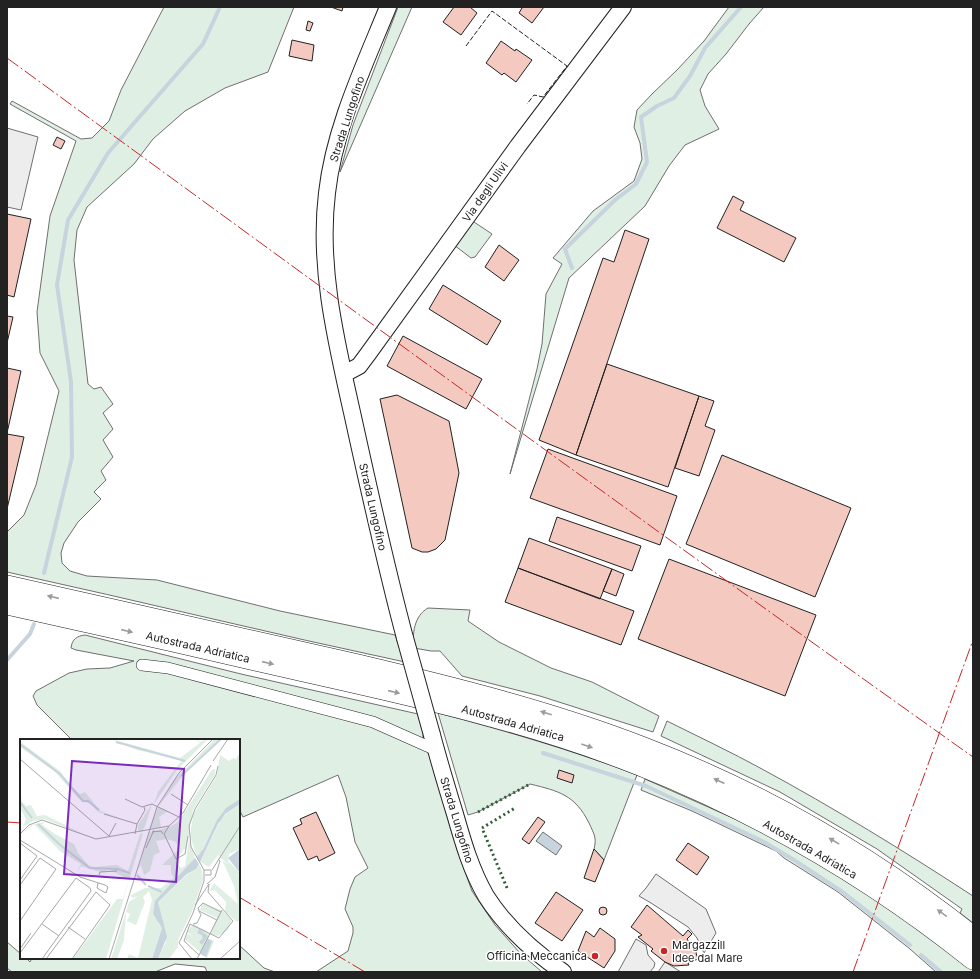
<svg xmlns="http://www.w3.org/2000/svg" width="980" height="979" font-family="Inter,sans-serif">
<rect width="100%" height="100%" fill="#fff"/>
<path fill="#e0efe3" stroke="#6f6f6f" d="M 164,7 L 294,7 L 268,72 L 225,88 L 185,111 L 153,139 L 134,164 L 87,207 L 77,230 L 74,260 L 88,384 L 94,389 L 101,387 L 113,404 L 103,413 L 113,429 L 103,440 L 113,457 L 101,471 L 106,480 L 94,492 L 101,499 L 78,522 L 64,543 L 61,553 L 62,563 L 70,571 L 87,576 L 157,580 L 280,611 L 395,635 L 405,662 C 272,634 140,601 7,572 L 7,532 L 24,515 L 36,485 L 59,391 L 40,353 L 37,312 L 50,216 L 76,141 L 10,104 L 12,101 L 81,139 L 92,138 L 109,121 L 121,90 Z
M 398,7 L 412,7 L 340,172 L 353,125 Z
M 729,7 L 764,7 L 749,24 L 726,54 L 708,74 L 700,90 L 705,106 L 719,129 L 685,145 L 669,166 L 645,206 L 569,278 L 510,474 L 537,369 L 542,344 L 546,294 L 562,264 L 553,258 L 593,211 L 634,181 L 642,159 L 640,143 L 634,127 L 637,110 L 652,94 L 677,70 L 704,41 Z
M 471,220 L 492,234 L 475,257 L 471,258 L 454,245 Z
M 428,608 L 470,610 L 468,621 L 499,642 L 551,668 L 592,682 L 659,716 L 653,732 L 540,696 L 462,676 L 440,651 L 431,651 L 414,648 C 412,634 414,616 428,608 Z
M 85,635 L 241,674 L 418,714 L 423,733 L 423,745 L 433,761 L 460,858 L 472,891 L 495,925 L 520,953 L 542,972 L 316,972 L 348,951 L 353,933 L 353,927 L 345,909 L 350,889 L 355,877 L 368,868 L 355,842 L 346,797 L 338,775 L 243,817 L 239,809 L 239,740 L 72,740 L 37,705 L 33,696 L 36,691 L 69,673 L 87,669 L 110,668 L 134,661 L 76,650 L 71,648 C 72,639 77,636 85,635 Z
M 438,713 C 506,731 572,750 637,775 L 604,860 L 594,849 C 597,838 594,834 589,823 C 575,795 559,791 530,784 L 478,812 L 468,815 Z
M 667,721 C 699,737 731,752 762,769 C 834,808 904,851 973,896 L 973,923 L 960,913 L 962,909 L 877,849 L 780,792 L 661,736 Z
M 645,779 L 769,834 L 845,876 L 973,968 L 973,972 L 936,972 L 910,949 L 838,892 L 784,858 L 776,851 L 692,811 L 641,790 Z
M 7,942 L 21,954 L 21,958 L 26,958 L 30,962 L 32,958 L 239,958 L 239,945 L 264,968 L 275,972 L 207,972 L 205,967 L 175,964 L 155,972 L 12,972 L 7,968 Z"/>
<path fill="#ededed" stroke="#6f6f6f" d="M 7,128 L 38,137 L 21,210 L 7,207 Z
M 656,874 L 706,909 L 716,933 L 704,953 L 697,938 L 688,927 L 651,903 L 639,896 L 646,888 Z
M 636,939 L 646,945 L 648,955 L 655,963 L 654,967 L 650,972 L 618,972 Z
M 665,962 L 681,972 L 658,972 Z"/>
<path fill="#c7d3dd" stroke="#6f6f6f" d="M 543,832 L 562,846 L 556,855 L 536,841 Z"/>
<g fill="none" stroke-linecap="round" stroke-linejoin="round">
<path stroke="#c7d3dd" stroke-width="4" d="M 572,268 L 565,249 L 615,200 L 636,184 L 647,162 L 641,117 L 657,106 L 674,98 L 690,76 L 705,48 L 741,7
M 44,573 L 72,457 L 71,382 L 57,285 L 68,220 L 108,153 L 203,44 L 220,7
M 7,660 L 30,634 L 34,624
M 543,753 L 646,786 L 764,842 L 794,860 L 844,893 L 910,945
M 921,955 L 941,972"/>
</g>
<path fill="#f3c9c0" stroke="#222" d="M 331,7 L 343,7 L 342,11 Z
M 454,7 L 470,7 L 477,13 L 461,35 L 443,22 Z
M 520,7 L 544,7 L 532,23 L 519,13 L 522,8 Z
M 308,21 L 313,23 L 310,31 L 306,30 Z
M 292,40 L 314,45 L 312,61 L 289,56 Z
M 501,41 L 515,51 L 516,49 L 532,60 L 516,82 L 504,73 L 502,75 L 486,63 Z
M 57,137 L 65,141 L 61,149 L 53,145 Z
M 733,196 L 744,202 L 740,210 L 796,238 L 784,262 L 717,228 Z
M 7,214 L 31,219 L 14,297 L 7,295 Z
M 625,230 L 649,239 L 576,455 L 539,440 L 603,258 L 614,262 Z
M 499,245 L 519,260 L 504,281 L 485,267 Z
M 443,285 L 501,321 L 487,345 L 429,309 Z
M 7,316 L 13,317 L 7,343 Z
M 403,336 L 482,379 L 466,409 L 387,366 Z
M 607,364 L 699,396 L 668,487 L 576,455 Z
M 7,368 L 21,371 L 7,433 Z
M 397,395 L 449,421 L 459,473 L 445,540 L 436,549 L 428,552 L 422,552 L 412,548 L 380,399 Z
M 699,396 L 714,401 L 705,426 L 715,430 L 699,476 L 675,468 Z
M 7,434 L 24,437 L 7,509 Z
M 548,449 L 677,496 L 660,545 L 530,498 Z
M 722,455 L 851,508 L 815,597 L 686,544 Z
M 557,517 L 641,546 L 632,571 L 549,541 Z
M 529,538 L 612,569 L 600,599 L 518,568 Z
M 669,559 L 816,615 L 785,696 L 638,639 Z
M 518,568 L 634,611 L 621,645 L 505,602 Z
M 612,569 L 624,574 L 616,596 L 603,591 Z
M 559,770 L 574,775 L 572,783 L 557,778 Z
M 316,812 L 335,853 L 319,861 L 317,856 L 308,860 L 293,828 L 302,824 L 300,819 Z
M 538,817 L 545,822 L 529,844 L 522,839 Z
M 688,843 L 709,857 L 697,875 L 676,860 Z
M 594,849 L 604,860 L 595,882 L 584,878 Z
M 556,892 L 583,910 L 562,941 L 535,923 Z
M 647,905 L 683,936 L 688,930 L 692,934 L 687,939 L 694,949 L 696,947 L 698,949 L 696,953 L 698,959 L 688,963 L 689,965 L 674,966 L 665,962 L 651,951 L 653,949 L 638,937 L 642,935 L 631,927 Z
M599 911a4 4 0 1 1 8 0a4 4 0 1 1-8 0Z
M 600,928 L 615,939 L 615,951 L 604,968 L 578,951 L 586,931 L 594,937 Z"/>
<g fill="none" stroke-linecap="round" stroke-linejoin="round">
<defs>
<path id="street" d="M 142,665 L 168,668 L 373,722 L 436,750"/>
<path id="secondary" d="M 388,7 C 364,66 334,129 327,193 C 317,274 340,356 357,435 C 372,503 387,571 405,638
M 344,374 L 359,366 L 368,354 L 518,146 L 623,7
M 432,735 C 439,761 447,788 455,814 C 463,842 471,870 486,896 C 505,926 534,952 563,972"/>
<path id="highway" d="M 7,586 C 124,613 241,638 358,665 C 455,688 551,712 644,748 C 761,793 874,858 973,937
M 7,604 C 107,626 208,649 308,672 C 420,697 532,722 640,765 C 760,813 872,878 973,959"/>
</defs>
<use href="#street" stroke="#222" stroke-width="12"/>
<use href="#secondary" stroke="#222" stroke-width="18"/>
<use href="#highway" stroke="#222" stroke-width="22"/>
<use href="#street" stroke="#fff" stroke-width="11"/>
<use href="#secondary" stroke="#fff" stroke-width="16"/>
<use href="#highway" stroke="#fff" stroke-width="21"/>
<defs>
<path id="secondary-bridge" d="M 405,638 L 432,735"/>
</defs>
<use href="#secondary-bridge" stroke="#222" stroke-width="18" stroke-linecap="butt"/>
<use href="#secondary-bridge" stroke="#fff" stroke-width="16"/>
<path stroke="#2f5e38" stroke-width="3" stroke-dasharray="2 3" stroke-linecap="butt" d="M 478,812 L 530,784
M 507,888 L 482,828 L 515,808"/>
<path stroke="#222" stroke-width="1" stroke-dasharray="5 2" stroke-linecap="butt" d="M 466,46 L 492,11 L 567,66 L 543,97 L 534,95 L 527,104"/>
<path stroke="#c62828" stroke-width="1" stroke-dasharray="14 3 2 3" stroke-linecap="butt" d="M 7,58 C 328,292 649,527 973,757
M 7,822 L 21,823
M 239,897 L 365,972
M 853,972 L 973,640"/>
</g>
<defs><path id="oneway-solid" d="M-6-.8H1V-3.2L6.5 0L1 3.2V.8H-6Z"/></defs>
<g fill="#9c9c9c">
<use href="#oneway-solid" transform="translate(53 597) rotate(-167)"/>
<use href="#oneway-solid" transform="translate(127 631) rotate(13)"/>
<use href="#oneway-solid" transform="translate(268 663) rotate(13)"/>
<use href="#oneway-solid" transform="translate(394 692) rotate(13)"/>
<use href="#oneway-solid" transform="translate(546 713) rotate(-163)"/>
<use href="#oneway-solid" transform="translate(587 746) rotate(19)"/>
<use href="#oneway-solid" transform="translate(719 781) rotate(-155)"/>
<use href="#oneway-solid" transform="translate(834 841) rotate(-149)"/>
<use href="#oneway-solid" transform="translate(942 913) rotate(-144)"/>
</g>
<g fill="#c62828" stroke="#fff" stroke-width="1.5">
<circle cx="664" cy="951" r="4"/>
<circle cx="595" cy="956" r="4"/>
</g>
<g text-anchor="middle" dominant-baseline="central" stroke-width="3" stroke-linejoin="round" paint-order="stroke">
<g font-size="11" fill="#222" stroke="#fff">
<text transform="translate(347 119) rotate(-72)">Strada Lungofino</text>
<text transform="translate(485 192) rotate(-55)">Via degli Ulivi</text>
<text transform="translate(373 507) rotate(77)">Strada Lungofino</text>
<text transform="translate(198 647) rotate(13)">Autostrada Adriatica</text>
<text transform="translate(513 723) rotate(16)">Autostrada Adriatica</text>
<text transform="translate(457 820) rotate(73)">Strada Lungofino</text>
<text transform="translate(810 849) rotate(30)">Autostrada Adriatica</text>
</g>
<g font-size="11" fill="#222" stroke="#fff" text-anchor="start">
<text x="672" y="945">Margazzill<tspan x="672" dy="13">Idee dal Mare</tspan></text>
<text x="587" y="956" text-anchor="end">Officina Meccanica</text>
</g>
</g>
<g transform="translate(20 739)">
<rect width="220" height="220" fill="#fff"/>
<path d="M 91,0 L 160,19 L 180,4 L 174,0 L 180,3 L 188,0 L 156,32 L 134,65 L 138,53 L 162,21 L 117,11 ZM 195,0 L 201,0 L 170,27 L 139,67 L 153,42 ZM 0,3 L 40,32 L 53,49 L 60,55 L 65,53 L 80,72 L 103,80 L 78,73 L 70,64 L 62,63 L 34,32 L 0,8 ZM 220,14 L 220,60 L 203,73 L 184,109 L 177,118 L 170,97 L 173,76 L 197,36 L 200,16 L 209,22 L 213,19 L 216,20 ZM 195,30 L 195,35 L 173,71 L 166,111 L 164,110 L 156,122 L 161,129 L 165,127 L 169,100 L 175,119 L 151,147 L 142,154 L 133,175 L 142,189 L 132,220 L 107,220 L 109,215 L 118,219 L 132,161 L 129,152 L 123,158 L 125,163 L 116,186 L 107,182 L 113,169 L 110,175 L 106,173 L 104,201 L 97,220 L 91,220 L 109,163 L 118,157 L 112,159 L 111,156 L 125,149 L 141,149 L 154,139 L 151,134 L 151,126 L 142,126 L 157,112 L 158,106 L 156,103 L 147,100 L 136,102 L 140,113 L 134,116 L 130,132 L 124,136 L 121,126 L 118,131 L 129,93 L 150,88 L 158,83 L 192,31 ZM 0,52 L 2,63 L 6,67 L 11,66 L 17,77 L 25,76 L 67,97 L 24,80 L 13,82 L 3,88 L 6,80 L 0,69 ZM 132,65 L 125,87 L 122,93 L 118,91 L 118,86 ZM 220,65 L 220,110 L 209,115 L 208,122 L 220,134 L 220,137 L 216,135 L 220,138 L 220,181 L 217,183 L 205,172 L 206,163 L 195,151 L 189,152 L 194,144 L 218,165 L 214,147 L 202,121 L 209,126 L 198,116 L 189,128 L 180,123 L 202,78 ZM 138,68 L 148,72 L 139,78 L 141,88 L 129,90 ZM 24,83 L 22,86 L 35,95 L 54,105 L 58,114 L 69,127 L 75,128 L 97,126 L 108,132 L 120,95 L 123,94 L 86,220 L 53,220 L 97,160 L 103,160 L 109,141 L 90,131 L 80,133 L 61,127 L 56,134 L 61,125 L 40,112 L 14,85 L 0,97 L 11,86 ZM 179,125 L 182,131 L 183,141 L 173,170 L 158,201 L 158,208 L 149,220 L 138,220 L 146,203 L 138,163 L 168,135 L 176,130 ZM 182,164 L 203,172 L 212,181 L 208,191 L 198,197 L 190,195 L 197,179 L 180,171 ZM 173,185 L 185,191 L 189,195 L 187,199 L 194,202 L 187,219 L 165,200 L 168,195 L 173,197 L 167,193 Z" fill="#e0efe3"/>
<path d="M 220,60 L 220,65 L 205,75 L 198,85 L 180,123 L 177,118 L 184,109 L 197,81 L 206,69 ZM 220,110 L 220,134 L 208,119 ZM 175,119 L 179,125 L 176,130 L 167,135 L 138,163 L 147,198 L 138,220 L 132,220 L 142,189 L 133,175 L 135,162 ZM 179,190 L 188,197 L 182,206 L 179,203 L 183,199 L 182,196 L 177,194 ZM 188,200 L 192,202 L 186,218 L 180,215 Z" fill="#c7d3dd"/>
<path fill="none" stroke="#c7d3dd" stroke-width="2" d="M 96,3 L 165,22M 0,5 L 40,35 L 63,62 L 68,62 L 79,71M 161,37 L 201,0M 0,63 L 12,79M 18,85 L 39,105 L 70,129 L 97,130 L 110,134M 117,136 L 126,146M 128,147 L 142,153"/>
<path fill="none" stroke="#a7a7a7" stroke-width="1" d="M 0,20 L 89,97M 193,22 L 208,0M 151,55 L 168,66M 105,60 L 122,68 L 132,65 L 159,78M 84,75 L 117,85M 149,87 L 144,95 L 156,120 L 165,115 L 168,97M 132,93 L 141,92 L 143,95M 0,95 L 9,86 L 22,81 L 76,100 L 149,87 L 163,74 L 191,26M 115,95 L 117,85 L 125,71 L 124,68M 89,97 L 96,84M 0,101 L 60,138 L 85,146 L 88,148 L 86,154 L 77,149 L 78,144M 0,104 L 17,117 L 0,141M 126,109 L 134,91M 184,131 L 171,108 L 169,87 L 175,70 L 196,36 L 198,27M 192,131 L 220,87M 79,136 L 80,133 L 97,132M 187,145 L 195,138 L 200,122 L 198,120M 0,146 L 20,119 L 36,130 L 0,182M 175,166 L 189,145 L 188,153 L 213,182 L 199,199 L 170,185 L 164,202 L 179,216M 197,181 L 179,172 L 178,169 L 183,164 L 201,173M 22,185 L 39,197M 173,185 L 177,184 L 181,176 L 179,172M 48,188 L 65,200M 0,210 L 11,194M 0,214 L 56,139 L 70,149 L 71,152 L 22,220M 26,220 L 76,153 L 90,166 L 52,220M 89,220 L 137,68 L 159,34 L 193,0M 172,220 L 159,204 L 173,174 L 184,142 L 184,131 L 191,131 L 191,136 L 185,136M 177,220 L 202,171M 200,220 L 220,202"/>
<path fill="#7b2cbf" fill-opacity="0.15" stroke="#7b2cbf" stroke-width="2" d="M 52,22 L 164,30 L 156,143 L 44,135 Z"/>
<rect width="220" height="220" fill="none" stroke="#222" stroke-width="2"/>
</g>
<rect width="980" height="979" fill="none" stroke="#222222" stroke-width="16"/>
</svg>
